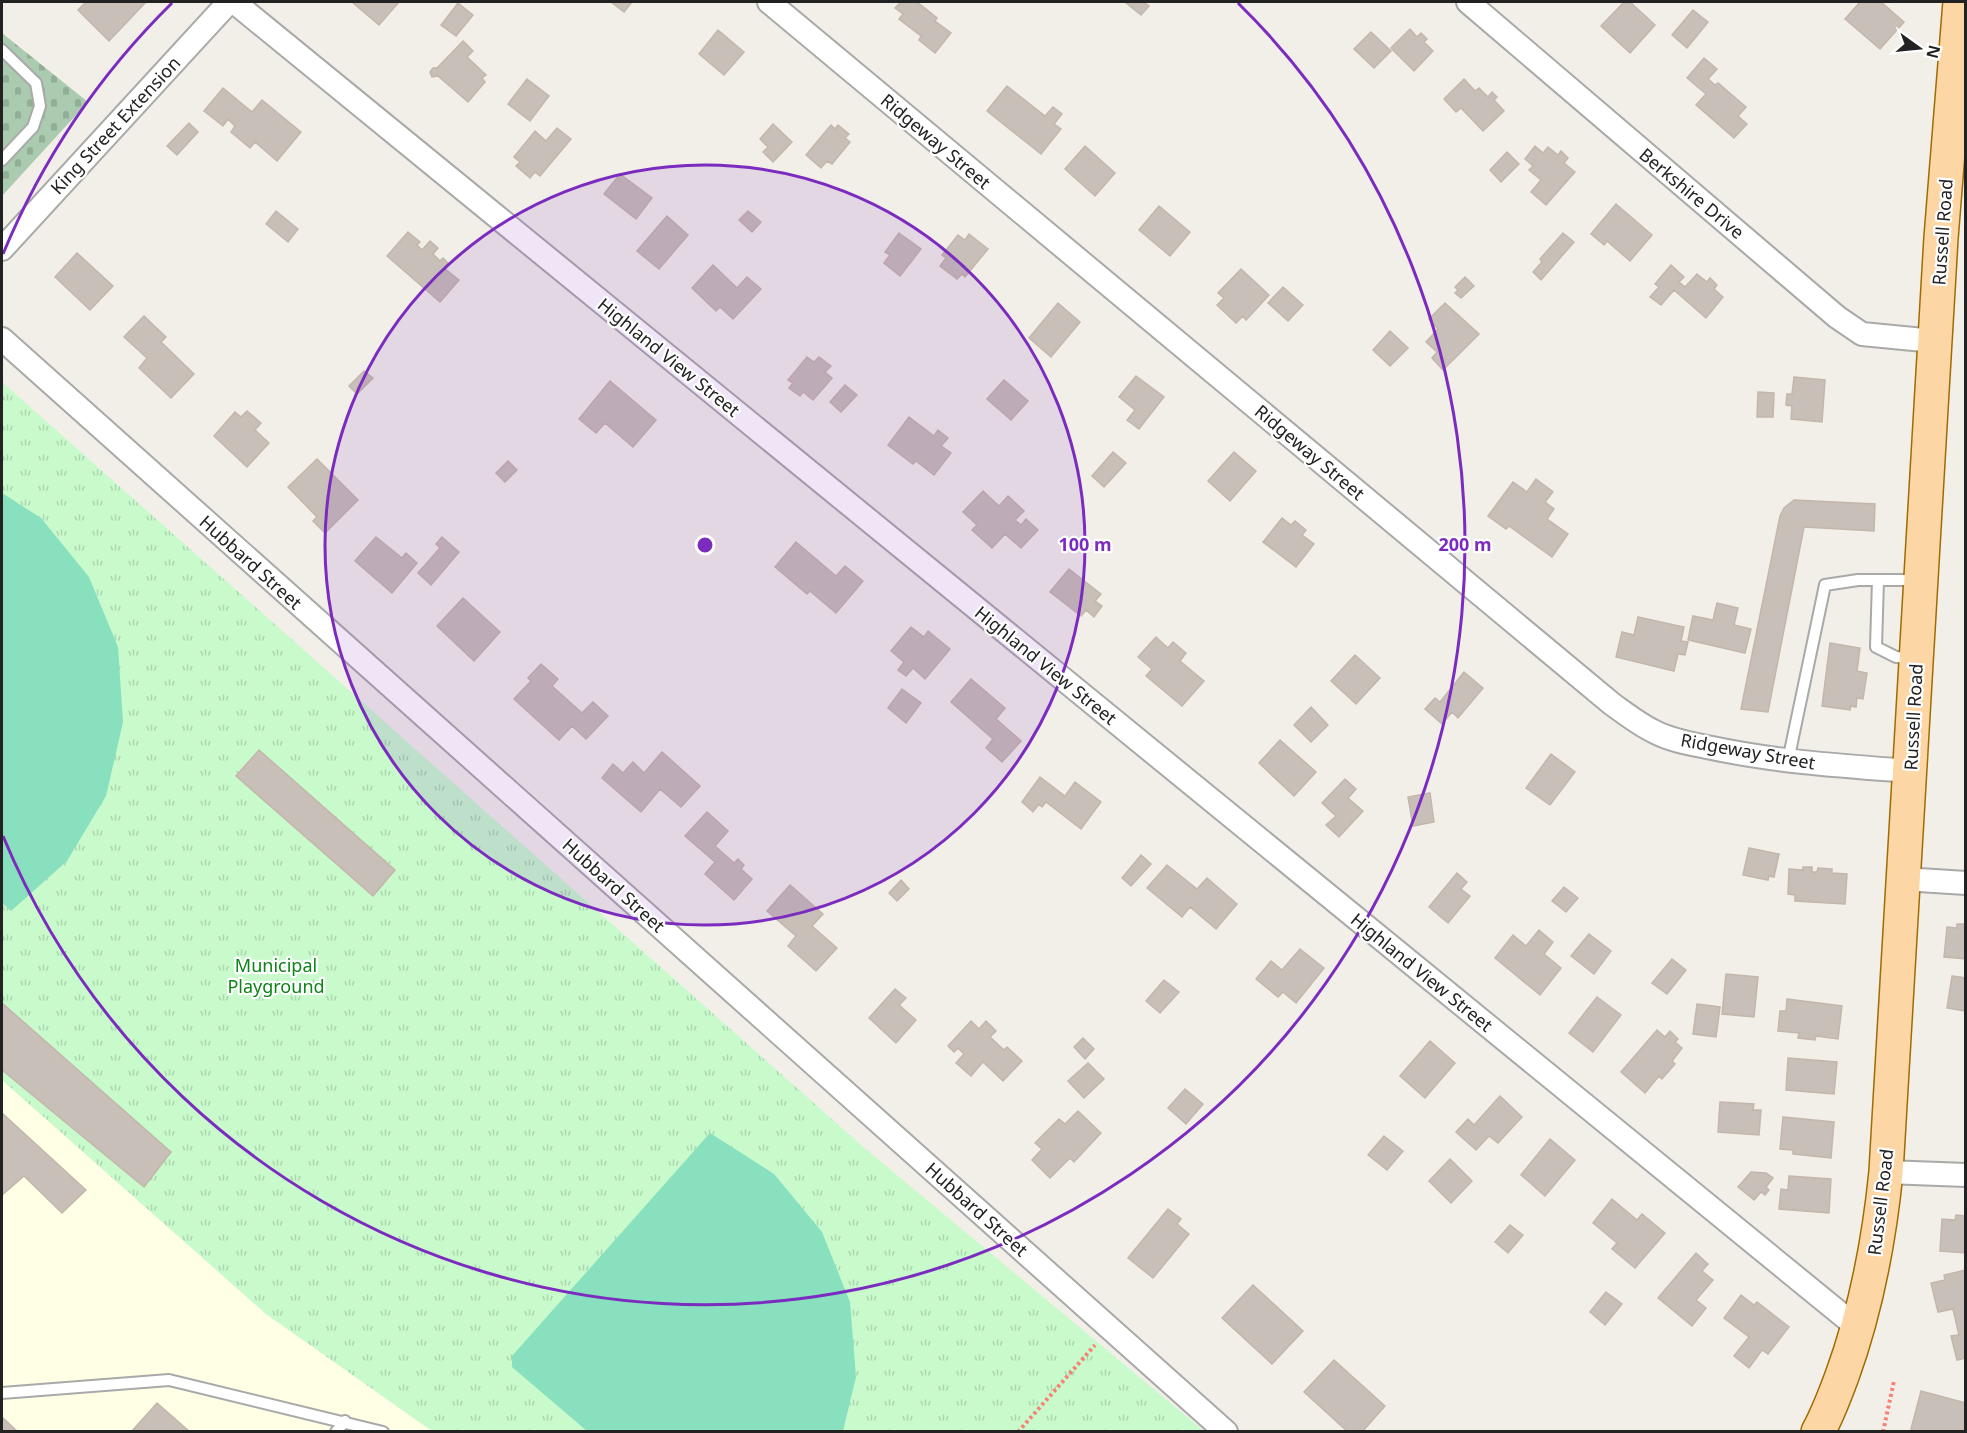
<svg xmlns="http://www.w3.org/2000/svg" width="1967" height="1433" font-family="'Noto Sans',sans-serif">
<defs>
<pattern id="cemetery-stones" width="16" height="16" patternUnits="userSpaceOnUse" patternTransform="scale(1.5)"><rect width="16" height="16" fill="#aacbaf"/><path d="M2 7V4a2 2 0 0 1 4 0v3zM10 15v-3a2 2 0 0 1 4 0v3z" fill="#92ae96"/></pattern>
<pattern id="park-tufts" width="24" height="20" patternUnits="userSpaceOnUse" patternTransform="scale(1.5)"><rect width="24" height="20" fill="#c8facc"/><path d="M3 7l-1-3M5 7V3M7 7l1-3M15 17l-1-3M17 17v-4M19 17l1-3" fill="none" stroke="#acd6af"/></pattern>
</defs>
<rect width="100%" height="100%" fill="#f2efe9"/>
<path fill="#ffffe5" d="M 2,1080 L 266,1314 L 432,1431 L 2,1431 Z"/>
<path fill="url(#cemetery-stones)" d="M 2,33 L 88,102 L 2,196 Z"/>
<path fill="url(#park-tufts)" d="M 2,382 L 861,1145 L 1204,1431 L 432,1431 L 266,1314 L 2,1080 Z"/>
<path fill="#88e0be" d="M 2,493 L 41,518 L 89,577 L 118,647 L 123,722 L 106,796 L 67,861 L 11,911 L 2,903 Z
M 710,1133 L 774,1174 L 822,1232 L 850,1302 L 856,1377 L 843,1431 L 587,1431 L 512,1367 L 512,1356 Z"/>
<path fill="#c7bfb8" stroke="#c4b6ab" stroke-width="1.5" d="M 86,2 L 146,2 L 109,41 L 78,10 Z
M 352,2 L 399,2 L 379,25 Z
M 611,2 L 632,2 L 624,12 Z
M 901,2 L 917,2 L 937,18 L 935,21 L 951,33 L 935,53 L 919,40 L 921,36 L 899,19 L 903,14 L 895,8 Z
M 1128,2 L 1143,2 L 1149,6 L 1141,15 L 1126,3 Z
M 1624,2 L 1630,2 L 1655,25 L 1630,53 L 1601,26 Z
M 1860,2 L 1881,2 L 1904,22 L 1880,49 L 1845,19 Z
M 458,3 L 473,15 L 456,36 L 441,25 Z
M 1693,10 L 1708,22 L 1687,48 L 1672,35 Z
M 1410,29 L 1417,37 L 1421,33 L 1427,39 L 1424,42 L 1433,51 L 1414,71 L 1391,48 Z
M 718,30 L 744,52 L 724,75 L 699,54 Z
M 1371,32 L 1391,51 L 1374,68 L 1354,49 Z
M 463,41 L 473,51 L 467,57 L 486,75 L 482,78 L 485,82 L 468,102 L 438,76 L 432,77 L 430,72 L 433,68 L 437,68 Z
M 1704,58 L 1717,69 L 1708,79 L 1715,85 L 1718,83 L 1746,107 L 1738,116 L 1747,124 L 1734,138 L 1696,105 L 1706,94 L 1687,78 Z
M 527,79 L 549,96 L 530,121 L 508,104 Z
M 1464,79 L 1475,91 L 1479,88 L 1488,97 L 1492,92 L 1497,97 L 1494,100 L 1504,111 L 1483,131 L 1461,108 L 1456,112 L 1444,99 Z
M 1007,86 L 1045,116 L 1053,107 L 1062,114 L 1054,124 L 1061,129 L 1041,154 L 987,111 Z
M 223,88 L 252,112 L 262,100 L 301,132 L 277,161 L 255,142 L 250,148 L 231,132 L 235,126 L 228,119 L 223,126 L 204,111 Z
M 189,123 L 198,132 L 177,155 L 167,146 Z
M 773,124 L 792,142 L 773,162 L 763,152 L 768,147 L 760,139 Z
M 831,125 L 835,129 L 838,125 L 849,134 L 845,138 L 850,142 L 832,164 L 827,161 L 821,168 L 806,155 Z
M 557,128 L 571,139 L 540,176 L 535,172 L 530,178 L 516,166 L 520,162 L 514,157 L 535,131 L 546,141 Z
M 1085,146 L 1115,173 L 1095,196 L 1065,169 Z
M 1535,146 L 1543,153 L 1548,147 L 1558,155 L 1561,151 L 1568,158 L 1564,163 L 1575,172 L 1546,205 L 1531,192 L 1541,180 L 1529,170 L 1533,166 L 1525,159 Z
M 1507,152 L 1519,164 L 1501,182 L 1490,170 Z
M 620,174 L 652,198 L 636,219 L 604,194 Z
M 1616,204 L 1652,235 L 1630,261 L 1607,241 L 1604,245 L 1591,234 Z
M 1159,206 L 1190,232 L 1170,256 L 1139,230 Z
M 276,211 L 298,229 L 288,242 L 266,224 Z
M 748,211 L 761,222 L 752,232 L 739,220 Z
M 667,216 L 688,235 L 659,269 L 637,251 Z
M 408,232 L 420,242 L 417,245 L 422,250 L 430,241 L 438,248 L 433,254 L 440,261 L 443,258 L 448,263 L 444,268 L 459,280 L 440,302 L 387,256 Z
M 899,233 L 921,249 L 900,276 L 884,263 L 890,255 L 885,252 Z
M 1563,233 L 1574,242 L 1541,280 L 1533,272 L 1542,262 L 1540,259 Z
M 969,234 L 988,249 L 965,277 L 962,274 L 957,279 L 940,266 L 946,258 L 942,255 L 958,235 L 965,240 Z
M 77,253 L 113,286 L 90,310 L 55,277 Z
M 713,265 L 737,288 L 747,277 L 761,289 L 733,319 L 720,307 L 716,311 L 692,288 Z
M 1671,265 L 1684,277 L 1679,282 L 1685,287 L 1697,274 L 1707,282 L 1710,278 L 1717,285 L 1714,289 L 1723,297 L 1706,318 L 1674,290 L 1661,305 L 1650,297 L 1659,287 L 1655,284 Z
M 1241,269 L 1269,295 L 1246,320 L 1243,316 L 1236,323 L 1217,305 L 1224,298 L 1218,293 Z
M 1465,277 L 1474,286 L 1461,298 L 1455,293 L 1458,290 L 1455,287 Z
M 1283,287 L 1303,305 L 1288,321 L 1268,303 Z
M 1058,303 L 1080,322 L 1051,357 L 1029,338 Z
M 1445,303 L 1479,334 L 1443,370 L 1432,358 L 1437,352 L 1426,342 L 1438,329 L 1429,319 Z
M 144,316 L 166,337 L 161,342 L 194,374 L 171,398 L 139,368 L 147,358 L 124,337 Z
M 1390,331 L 1408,348 L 1390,366 L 1373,350 Z
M 807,357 L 814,362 L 819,357 L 831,366 L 825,372 L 832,378 L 813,400 L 803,392 L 800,396 L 789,388 L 793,383 L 788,380 Z
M 364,371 L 373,378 L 357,394 L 349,386 Z
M 1136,376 L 1164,397 L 1139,429 L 1127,420 L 1135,410 L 1119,397 Z
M 1794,377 L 1825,380 L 1822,422 L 1791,419 L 1792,406 L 1786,405 L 1787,394 L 1792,394 Z
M 1004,380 L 1028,401 L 1011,420 L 987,399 Z
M 610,381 L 656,420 L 633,447 L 605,423 L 596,433 L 579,419 Z
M 845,385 L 857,395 L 841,412 L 830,402 Z
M 1758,392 L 1774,393 L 1773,417 L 1757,417 Z
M 247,411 L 261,423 L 255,430 L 269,443 L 247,467 L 214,436 L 235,412 L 241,417 Z
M 909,417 L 934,436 L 938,430 L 948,438 L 941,446 L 951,453 L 934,475 L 916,461 L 913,464 L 888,445 Z
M 1113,452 L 1126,463 L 1104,487 L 1092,476 Z
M 1234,452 L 1256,471 L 1230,501 L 1208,481 Z
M 317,459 L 358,500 L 325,533 L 313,521 L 317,517 L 288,487 Z
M 508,461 L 517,470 L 505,482 L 496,473 Z
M 1536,479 L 1553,492 L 1545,502 L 1554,509 L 1547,519 L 1568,534 L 1552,557 L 1509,526 L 1506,529 L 1488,516 L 1513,482 L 1527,492 Z
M 983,491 L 999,506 L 1008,496 L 1024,511 L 1015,520 L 1021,525 L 1026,519 L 1038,530 L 1021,548 L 1005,534 L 992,548 L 972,530 L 977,525 L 963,512 Z
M 1794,500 L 1875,504 L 1874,531 L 1804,527 L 1768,712 L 1741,709 L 1780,516 L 1784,508 Z
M 1282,518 L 1291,525 L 1295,521 L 1306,530 L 1302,535 L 1314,544 L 1296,567 L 1263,542 Z
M 376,537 L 402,558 L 406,553 L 417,563 L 392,593 L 355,561 Z
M 442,537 L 459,552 L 431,585 L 418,573 L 440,548 L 436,544 Z
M 796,542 L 836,576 L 845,566 L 863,581 L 836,613 L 810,591 L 807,594 L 775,567 Z
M 1069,569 L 1101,594 L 1095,601 L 1102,606 L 1094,617 L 1086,610 L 1081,616 L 1050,592 Z
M 463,598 L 500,632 L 474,661 L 437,626 Z
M 1717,603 L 1738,608 L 1734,625 L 1751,629 L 1745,653 L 1688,640 L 1693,616 L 1713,620 Z
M 1638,617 L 1684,627 L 1681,641 L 1688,642 L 1685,655 L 1678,654 L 1674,671 L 1616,657 L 1622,632 L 1634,635 Z
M 911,627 L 924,637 L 928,631 L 950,649 L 925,679 L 913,668 L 906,676 L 898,670 L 904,662 L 891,651 Z
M 1156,637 L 1168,648 L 1173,642 L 1186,653 L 1180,661 L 1204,681 L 1182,706 L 1146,676 L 1152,669 L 1138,657 Z
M 1830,643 L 1860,648 L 1857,671 L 1867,673 L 1863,699 L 1857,698 L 1856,707 L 1851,706 L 1850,710 L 1822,706 Z
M 1355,655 L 1380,678 L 1356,704 L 1331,681 Z
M 541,664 L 558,679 L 552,686 L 582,713 L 593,702 L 608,716 L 586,739 L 572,726 L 559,740 L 514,699 L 531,681 L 528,678 Z
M 1464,672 L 1483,688 L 1458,718 L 1452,712 L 1442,724 L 1425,709 L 1435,698 L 1440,702 Z
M 971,679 L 1005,708 L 996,719 L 1021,741 L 1002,762 L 986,748 L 993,739 L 951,702 Z
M 902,689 L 921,703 L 906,723 L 888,708 Z
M 1311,707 L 1328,725 L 1311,742 L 1294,725 Z
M 1280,740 L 1316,772 L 1294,796 L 1259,763 Z
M 259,750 L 395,870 L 373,896 L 236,776 Z
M 662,752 L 700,786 L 681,807 L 660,789 L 641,812 L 602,778 L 613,764 L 623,773 L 633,762 L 644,773 Z
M 1551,754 L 1575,772 L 1550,805 L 1526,788 Z
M 1040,777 L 1065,796 L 1075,782 L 1101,802 L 1081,829 L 1046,802 L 1042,807 L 1039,804 L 1033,812 L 1022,802 Z
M 1345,779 L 1356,789 L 1348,798 L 1363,811 L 1339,837 L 1326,825 L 1336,816 L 1322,803 Z
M 1430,793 L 1434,822 L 1413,826 L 1408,797 Z
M 707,812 L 728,831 L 715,846 L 734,863 L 738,859 L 744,865 L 741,869 L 752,879 L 734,900 L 705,874 L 715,862 L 685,836 Z
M 1749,848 L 1779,854 L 1774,877 L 1769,876 L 1768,880 L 1743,875 Z
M 1141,855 L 1151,864 L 1131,886 L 1122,878 Z
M 1167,865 L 1197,889 L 1207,878 L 1237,904 L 1216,929 L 1190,907 L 1182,917 L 1147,888 Z
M 1803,867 L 1812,867 L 1812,872 L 1817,872 L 1818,868 L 1832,869 L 1832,873 L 1847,874 L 1845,904 L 1795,901 L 1795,895 L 1788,894 L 1789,869 L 1803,870 Z
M 1457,873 L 1467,882 L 1461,889 L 1470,896 L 1448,923 L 1429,907 Z
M 901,880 L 909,889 L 897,901 L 889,893 Z
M 790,885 L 823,914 L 812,926 L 837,948 L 816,971 L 788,946 L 796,936 L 767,911 Z
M 1564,887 L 1578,898 L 1566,912 L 1552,901 Z
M 1957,924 L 1966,924 L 1966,959 L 1944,957 L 1947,927 L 1957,928 Z
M 1539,930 L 1553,942 L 1544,954 L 1561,968 L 1540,995 L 1495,958 L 1513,935 L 1526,946 Z
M 1589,934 L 1611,951 L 1594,974 L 1571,956 Z
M 1300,949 L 1324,968 L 1296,1003 L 1283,992 L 1278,997 L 1256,979 L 1271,961 L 1282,970 Z
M 1672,959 L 1686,970 L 1667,994 L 1652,983 Z
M 1726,974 L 1758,977 L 1754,1017 L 1722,1014 Z
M 1952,976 L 1966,978 L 1966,1011 L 1947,1008 Z
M 1164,980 L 1179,992 L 1160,1013 L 1146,1001 Z
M 895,989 L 906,998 L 899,1005 L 916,1020 L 896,1043 L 869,1018 Z
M 1597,997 L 1621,1015 L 1593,1052 L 1569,1033 Z
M 1787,999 L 1842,1006 L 1838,1039 L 1816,1036 L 1815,1040 L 1798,1038 L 1799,1033 L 1778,1031 L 1780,1011 L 1786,1011 Z
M 2,1003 L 171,1152 L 144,1187 L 2,1070 Z
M 1697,1004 L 1720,1007 L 1716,1037 L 1693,1034 Z
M 971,1021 L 979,1029 L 986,1021 L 996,1031 L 990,1037 L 1004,1050 L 1007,1047 L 1022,1061 L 1003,1081 L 983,1062 L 971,1076 L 956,1063 L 964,1054 L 958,1048 L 954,1052 L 948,1046 Z
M 1657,1030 L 1665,1037 L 1670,1031 L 1678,1039 L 1675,1042 L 1682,1048 L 1672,1061 L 1675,1064 L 1662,1079 L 1659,1076 L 1645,1093 L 1621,1072 Z
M 1083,1038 L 1094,1049 L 1085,1059 L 1074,1047 Z
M 1430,1041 L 1455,1063 L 1425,1098 L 1400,1076 Z
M 1788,1058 L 1837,1062 L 1834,1094 L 1786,1090 Z
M 1088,1063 L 1104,1079 L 1084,1098 L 1068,1081 Z
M 1185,1089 L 1203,1104 L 1186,1124 L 1168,1108 Z
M 1500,1096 L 1522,1117 L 1498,1143 L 1489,1136 L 1476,1150 L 1456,1132 L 1468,1119 L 1474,1125 Z
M 1720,1102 L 1754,1104 L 1753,1110 L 1761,1110 L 1759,1135 L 1718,1132 Z
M 1078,1111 L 1101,1133 L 1074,1162 L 1070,1158 L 1050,1178 L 1032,1160 L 1042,1149 L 1035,1143 L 1059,1119 L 1065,1124 Z
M 2,1113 L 86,1190 L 62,1213 L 24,1176 L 2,1195 Z
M 1783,1117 L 1834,1122 L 1831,1158 L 1793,1154 L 1793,1150 L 1780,1149 Z
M 1384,1136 L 1403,1151 L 1387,1170 L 1368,1155 Z
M 1550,1139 L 1575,1160 L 1545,1196 L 1521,1175 Z
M 1450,1159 L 1472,1181 L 1451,1203 L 1429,1181 Z
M 1751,1172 L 1766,1173 L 1773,1178 L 1766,1187 L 1769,1190 L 1765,1195 L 1761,1192 L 1754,1200 L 1738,1187 Z
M 1789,1176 L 1831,1179 L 1829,1213 L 1779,1209 L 1781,1189 L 1788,1190 Z
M 1612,1199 L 1637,1220 L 1642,1214 L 1665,1233 L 1635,1268 L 1612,1249 L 1617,1243 L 1593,1223 Z
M 1168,1209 L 1181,1219 L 1177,1224 L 1189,1234 L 1153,1278 L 1128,1258 Z
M 1956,1215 L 1966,1216 L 1966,1253 L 1940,1251 L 1942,1219 L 1955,1220 Z
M 1510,1225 L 1523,1235 L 1508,1253 L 1495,1242 Z
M 1696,1253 L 1708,1264 L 1702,1271 L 1713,1280 L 1696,1300 L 1706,1308 L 1692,1326 L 1658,1298 Z
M 1966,1270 L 1966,1358 L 1957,1360 L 1951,1336 L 1959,1335 L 1953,1309 L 1938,1312 L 1931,1283 L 1945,1280 L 1944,1275 Z
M 1253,1285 L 1303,1331 L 1272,1364 L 1222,1318 Z
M 1606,1292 L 1622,1304 L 1605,1325 L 1590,1312 Z
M 1741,1295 L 1754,1305 L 1757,1302 L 1789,1327 L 1768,1354 L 1762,1350 L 1749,1368 L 1734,1356 L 1749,1337 L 1724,1318 Z
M 1334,1360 L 1385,1406 L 1362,1432 L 1348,1432 L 1304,1392 Z
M 1921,1391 L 1966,1403 L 1966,1432 L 1918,1432 L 1911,1429 Z
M 157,1403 L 190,1432 L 131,1432 Z
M 2,1417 L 18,1432 L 2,1432 Z"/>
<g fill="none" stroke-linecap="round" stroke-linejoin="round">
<defs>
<path id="lane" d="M 2,50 L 36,83 L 40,106 L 33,127 L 2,160
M 1878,580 L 1876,647 L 1896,657 L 1914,658
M 1788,761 L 1825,585 L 1858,580 L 1918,580
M 2,1393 L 169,1380 L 383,1432
M 336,1432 L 345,1421"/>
<path id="street" d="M 234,2 L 1858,1328
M 769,2 L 1612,704 C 1626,714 1640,725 1655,732 C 1672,741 1693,744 1712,748 C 1778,762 1843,766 1910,771
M 1468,2 L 1837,317 L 1862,334 L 1934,341
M 2,249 L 229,2
M 2,339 L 1226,1432
M 1903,879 L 1966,883
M 1886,1172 L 1966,1175"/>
<path id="primary" d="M 1818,1432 C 1828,1414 1835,1395 1842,1376 C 1866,1310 1879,1242 1886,1172 L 1941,238 L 1960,2"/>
</defs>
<use href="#lane" stroke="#a9a9a9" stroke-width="14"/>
<use href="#street" stroke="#a9a9a9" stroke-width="26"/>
<use href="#primary" stroke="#a06b00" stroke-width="36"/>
<path stroke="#fa8072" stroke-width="4" stroke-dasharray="3 3" stroke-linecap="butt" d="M 1018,1432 L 1095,1345
M 1883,1432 L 1894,1381"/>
<use href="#lane" stroke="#fff" stroke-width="10"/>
<use href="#street" stroke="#fff" stroke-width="22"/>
<use href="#primary" stroke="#fcd6a4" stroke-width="33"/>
</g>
<circle cx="705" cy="545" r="380" fill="#7b2cbf" fill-opacity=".12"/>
<g fill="none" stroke="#7b2cbf" stroke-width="3">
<circle cx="705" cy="545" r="380"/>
<path d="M3 254A760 760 0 0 1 172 3M1238 3A760 760 0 1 1 3 836"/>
</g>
<g text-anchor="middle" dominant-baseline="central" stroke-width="4.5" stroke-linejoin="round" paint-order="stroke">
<g font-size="18" fill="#222" stroke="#fff">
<text transform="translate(115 125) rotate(-47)">King Street Extension</text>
<text transform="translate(936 141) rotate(40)">Ridgeway Street</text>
<text transform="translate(1692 193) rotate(40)">Berkshire Drive</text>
<text transform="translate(1942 232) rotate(-86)">Russell Road</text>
<text transform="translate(669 357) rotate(39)">Highland View Street</text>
<text transform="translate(1310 452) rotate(40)">Ridgeway Street</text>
<text transform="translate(251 562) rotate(42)">Hubbard Street</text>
<text transform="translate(1046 665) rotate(39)">Highland View Street</text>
<text transform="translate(1913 717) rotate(-87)">Russell Road</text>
<text transform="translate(1748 751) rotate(10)">Ridgeway Street</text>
<text transform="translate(614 885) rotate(42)">Hubbard Street</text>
<text transform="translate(1422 972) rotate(39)">Highland View Street</text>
<text transform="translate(1880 1202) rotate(-83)">Russell Road</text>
<text transform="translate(977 1209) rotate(42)">Hubbard Street</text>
</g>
<g font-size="18" fill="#0c8416" stroke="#fff">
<text x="276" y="965">Municipal<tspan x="276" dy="21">Playground</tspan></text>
</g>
</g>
<circle cx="705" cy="545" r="9" fill="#7b2cbf" stroke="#fff" stroke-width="3"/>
<g font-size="18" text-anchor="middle" font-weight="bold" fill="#7b2cbf" stroke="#fff" stroke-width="4.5" stroke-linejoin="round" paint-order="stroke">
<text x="1085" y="551">100 m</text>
<text x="1465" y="551">200 m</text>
</g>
<rect width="1967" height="1433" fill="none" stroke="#222222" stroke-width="6"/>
<g transform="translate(1919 48) rotate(105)" stroke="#ffffff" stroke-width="4.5" paint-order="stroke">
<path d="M0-4.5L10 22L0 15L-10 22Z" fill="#222222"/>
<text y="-9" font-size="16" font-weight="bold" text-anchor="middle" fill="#222222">N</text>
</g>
</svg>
